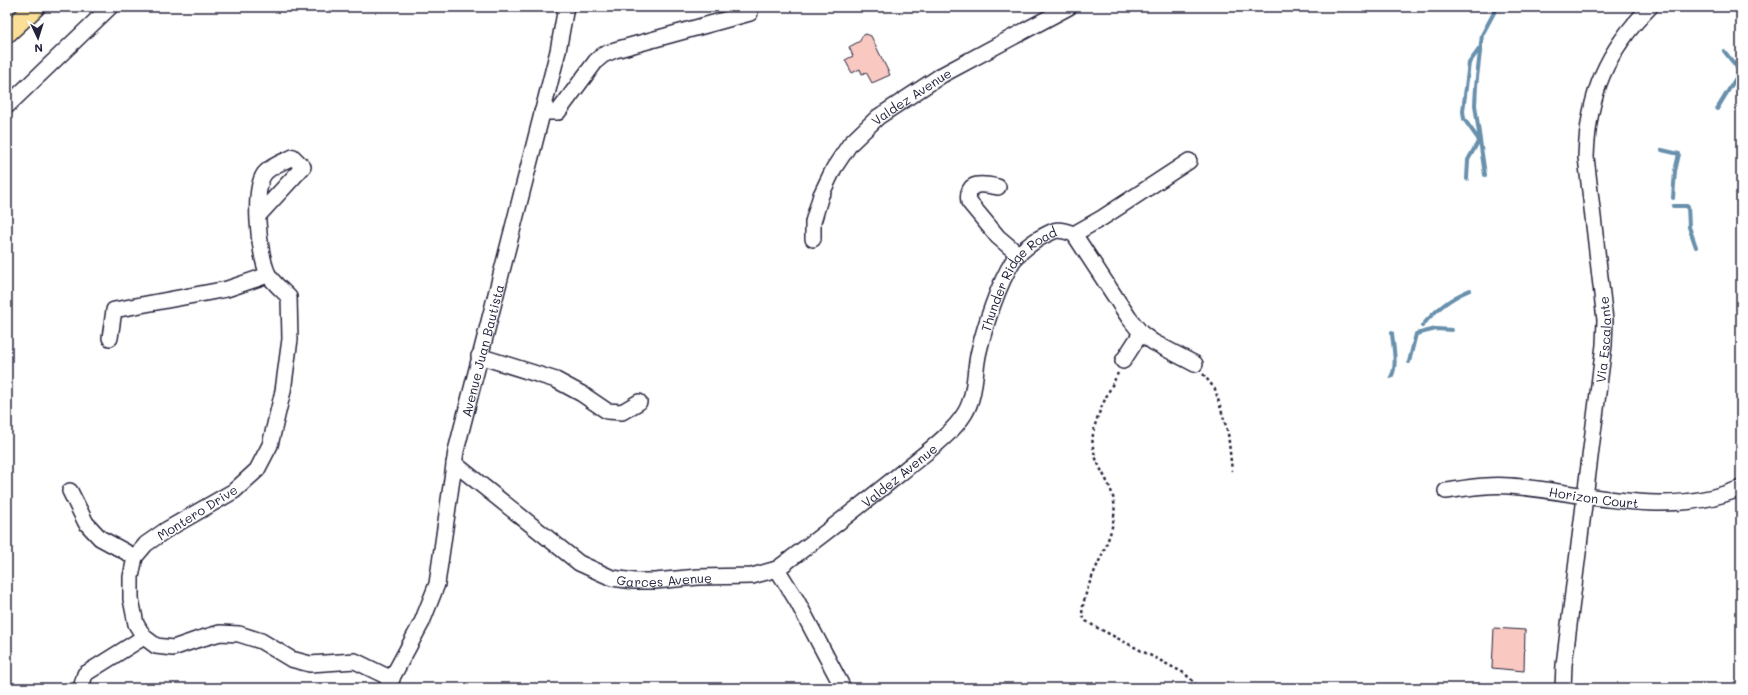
<svg xmlns="http://www.w3.org/2000/svg" width="1748" height="695" font-family="Mali,sans-serif">
<rect width="100%" height="100%" fill="#fff"/>
<filter id="ink" filterUnits="userSpaceOnUse"><feTurbulence type="fractalNoise" baseFrequency=".025" numOctaves="2"/><feDisplacementMap in="SourceGraphic" scale="8" xChannelSelector="R" yChannelSelector="G"/><feConvolveMatrix kernelMatrix="1 2 1 2 8 2 1 2 1" color-interpolation-filters="sRGB"/></filter>
<g filter="url(#ink)">
<g fill="none" stroke-linecap="round" stroke-linejoin="round">
<path stroke="#6890ac" stroke-width="4" d="M 1717,109 L 1739,73 L 1736,66 L 1724,51
M 1662,150 L 1679,154 L 1675,171 L 1673,198
M 1485,175 L 1475,105 L 1476,86 L 1482,35 L 1497,7
M 1467,179 L 1468,160 L 1479,140 L 1464,119 L 1463,111 L 1469,63 L 1480,48
M 1673,206 L 1688,206 L 1689,227 L 1696,247
M 1422,326 C 1436,309 1450,298 1470,290
M 1409,362 L 1416,334 L 1436,329 L 1452,330
M 1391,377 C 1398,366 1393,346 1392,333"/>
</g>
<path fill="#f8c8c1" stroke="#22223b" d="M 866,34 L 871,36 L 890,75 L 872,83 L 866,72 L 862,74 L 860,69 L 852,73 L 845,60 L 853,56 L 849,47 L 860,41 L 862,36 Z
M 1494,628 L 1525,630 L 1524,671 L 1492,668 Z"/>
<g fill="none" stroke-linecap="round" stroke-linejoin="round">
<defs>
<g id="minor">
<path d="M 7,106 L 110,7"/>
<path d="M 542,112 L 558,112 L 596,61 L 603,55 L 615,50 L 750,13"/>
<path d="M 998,187 C 984,184 965,180 969,202 L 998,237 L 1019,255"/>
<path d="M 258,216 L 303,167 L 293,157 C 285,161 273,165 266,172 C 251,185 259,257 268,274 C 272,282 282,290 289,297 L 290,339 L 283,391 L 270,445 L 257,470 L 234,491 L 166,530 L 146,544 L 135,557 L 131,577 L 131,599 L 136,624 L 144,637 L 156,646 L 173,648 L 196,640 L 220,633 L 239,634 L 261,641 L 291,659 L 310,664 L 355,661 L 392,679"/>
<path d="M 1074,234 L 1102,218 L 1189,161"/>
<path id="s1" d="M 813,239 L 813,222 L 821,195 L 834,168 L 850,144 L 878,117 L 942,75 L 1069,7"/>
<path d="M 1141,333 L 1153,342 L 1195,364"/>
<path d="M 110,338 L 114,310 L 227,289 L 268,275"/>
<path d="M 479,356 L 556,380 L 582,394 L 607,411 L 622,412 L 639,402"/>
<path id="s2" d="M 454,463 L 579,563 L 612,578 L 634,581 L 655,581 L 698,577 L 752,576 L 777,569 L 797,601 L 843,688"/>
<path d="M 70,491 L 86,523 L 100,538 L 135,557"/>
<path id="s3" d="M 1446,491 C 1467,488 1489,484 1510,486 C 1587,492 1665,520 1741,488"/>
<path id="s4" d="M 777,569 C 819,538 860,506 901,473 C 921,456 951,436 965,413 C 976,395 974,371 979,351 C 985,325 999,283 1013,261 C 1019,252 1029,245 1038,239 C 1055,230 1055,227 1074,234 L 1129,318 L 1141,333 L 1123,361"/>
<path id="s5" d="M 387,687 L 422,622 L 437,584 L 456,451 L 558,51 L 566,7"/>
<path d="M 81,688 L 85,674 L 144,637"/>
<path id="s6" d="M 1563,688 L 1564,665 L 1604,345 L 1605,320 L 1586,157 C 1588,95 1606,51 1650,7"/>
</g>
<path id="major" d="M 7,33 L 35,7"/>
</defs>
<use href="#minor" stroke="#22223b" stroke-width="18"/>
<use href="#major" stroke="#22223b" stroke-width="22"/>
<path stroke="#22223b" stroke-width="2.5" stroke-dasharray="3 3" stroke-linecap="butt" d="M 1118,373 C 1109,392 1089,426 1093,447 C 1097,473 1118,487 1114,516 C 1110,550 1084,580 1082,615 L 1086,621 L 1094,626 L 1184,673 L 1195,683 L 1198,688
M 1203,374 L 1215,389 L 1228,433 L 1232,471"/>
<use href="#minor" stroke="#fff" stroke-width="15"/>
<use href="#major" stroke="#fbdf96" stroke-width="19"/>
</g>
</g>
<g text-anchor="middle" dominant-baseline="central" stroke-width="3.5" stroke-linejoin="round" paint-order="stroke">
<g font-size="13" fill="#22223b" stroke="#fff">
<text stroke="none"><textPath href="#s1" startOffset="182">Valdez Avenue</textPath></text>
<text stroke="none"><textPath href="#s4" startOffset="394">Thunder Ridge Road</textPath></text>
<text stroke="none"><textPath href="#s6" startOffset="351">Via Escalante</textPath></text>
<text stroke="none"><textPath href="#s5" startOffset="353">Avenue Juan Bautista</textPath></text>
<text stroke="none"><textPath href="#s4" startOffset="154">Valdez Avenue</textPath></text>
<text stroke="none"><textPath href="#s3" startOffset="149">Horizon Court</textPath></text>
<text transform="translate(197 512) rotate(-32)">Montero Drive</text>
<text stroke="none"><textPath href="#s2" startOffset="249">Garces Avenue</textPath></text>
</g>
</g>
<rect width="1748" height="695" fill="none" stroke="#fff" stroke-width="24"/>
<rect x="12" y="12" width="1724" height="671" fill="none" stroke="#22223b" stroke-width="1.5" filter="url(#ink)"/>
<g transform="translate(38 38) rotate(176)" stroke="#ffffff" stroke-width="3" paint-order="stroke">
<path d="M0-3L7 15L0 10L-7 15Z" fill="#22223b"/>
<text y="-6" font-size="11" font-weight="bold" text-anchor="middle" fill="#22223b">N</text>
</g>
</svg>
